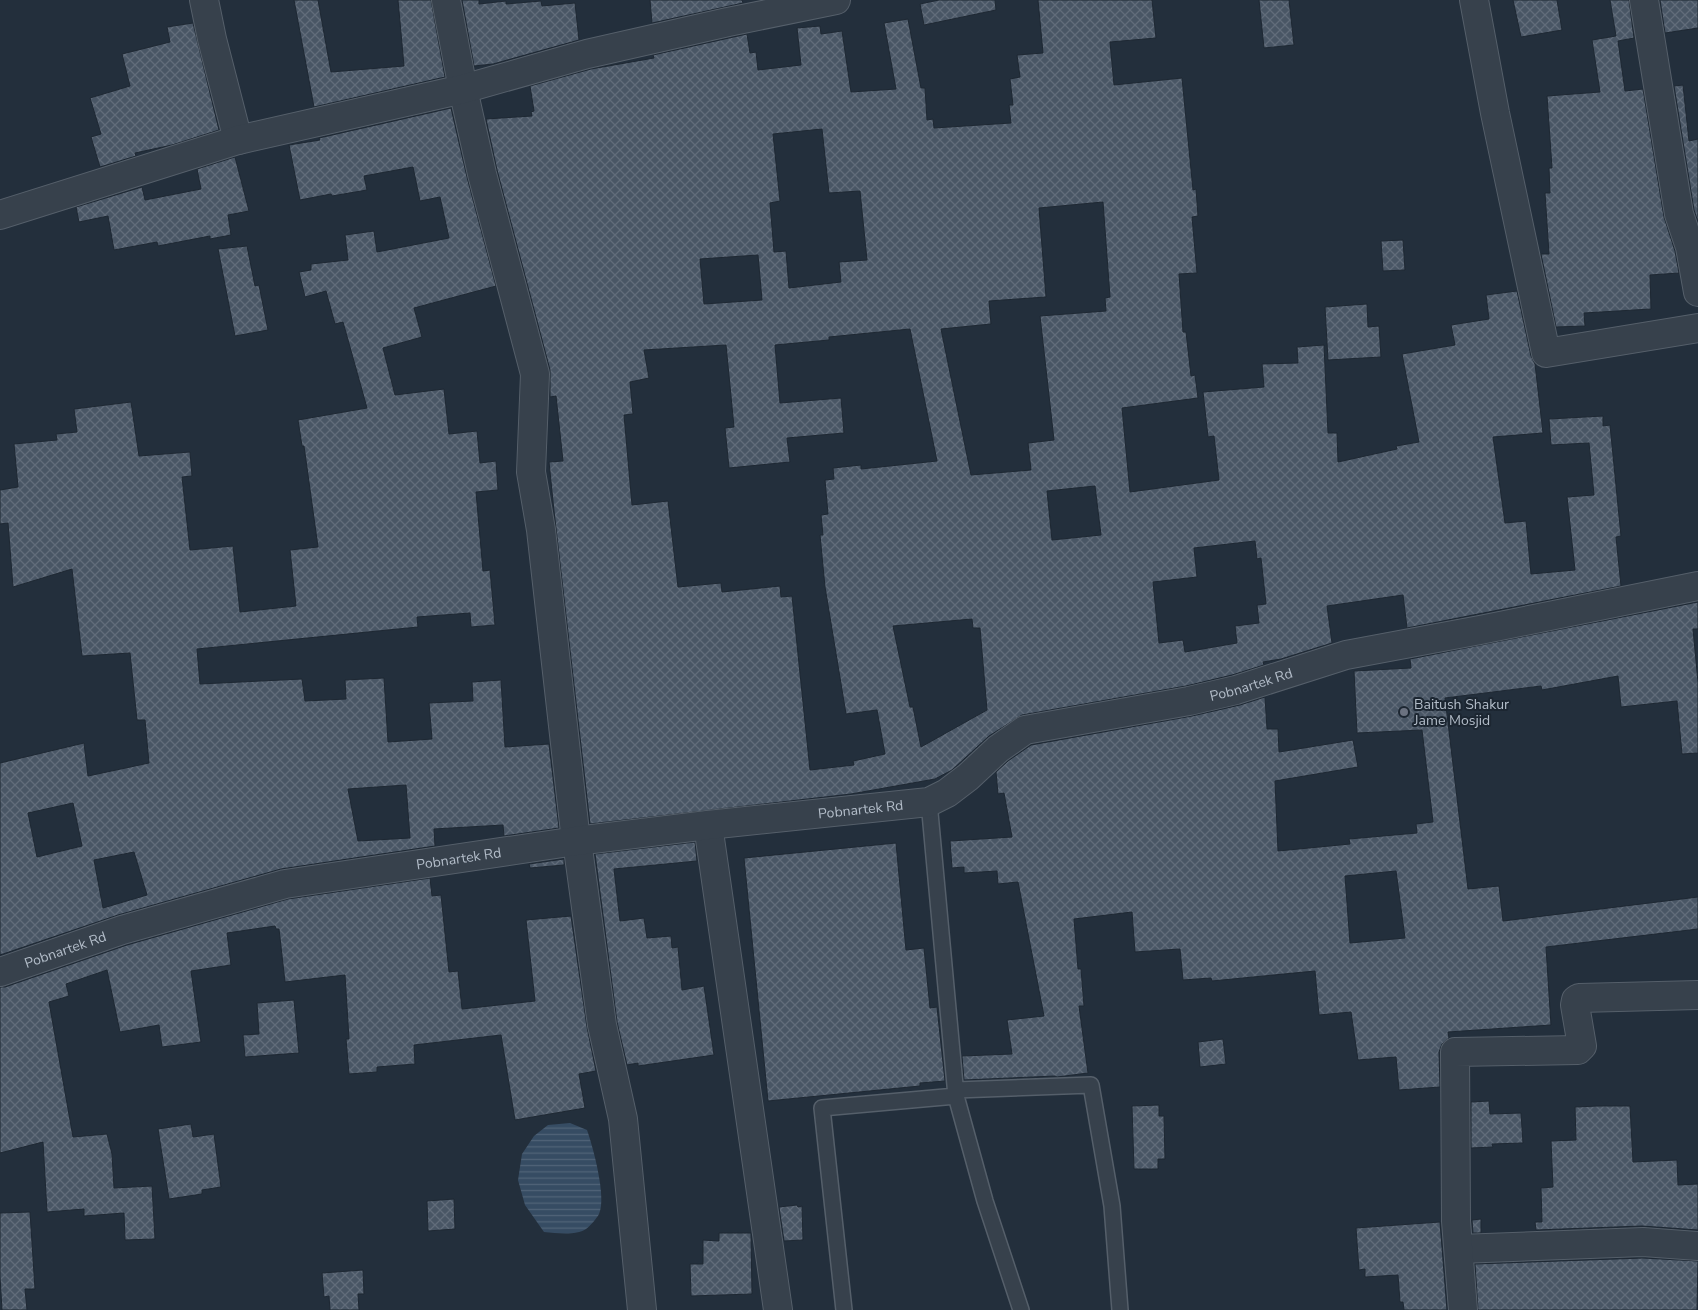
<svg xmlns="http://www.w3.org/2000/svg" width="1698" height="1310" font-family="'Nunito Sans',sans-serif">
<defs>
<pattern id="water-rules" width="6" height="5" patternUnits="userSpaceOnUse" patternTransform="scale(1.25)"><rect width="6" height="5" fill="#364c63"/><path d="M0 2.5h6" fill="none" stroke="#516478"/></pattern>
<pattern id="building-cross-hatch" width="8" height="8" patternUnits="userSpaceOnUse" patternTransform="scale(1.25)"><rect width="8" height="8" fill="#495665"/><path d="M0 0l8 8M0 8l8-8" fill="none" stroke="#616c7a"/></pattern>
</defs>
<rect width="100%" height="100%" fill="#232f3c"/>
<path fill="url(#water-rules)" d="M 570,1123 L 587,1130 C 593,1147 607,1198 599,1214 C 597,1218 590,1226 586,1229 C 575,1236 557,1233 544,1232 L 525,1205 L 518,1180 L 522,1154 L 534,1136 L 548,1125 Z"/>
<path fill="url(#building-cross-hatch)" stroke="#1e2833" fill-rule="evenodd" d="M 294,0 L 318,0 L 331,72 L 404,66 L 398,0 L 431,0 L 445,77 L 314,107 Z
M 462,0 L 479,0 L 479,4 L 506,1 L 506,4 L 541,1 L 542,6 L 575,3 L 579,40 L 493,64 L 474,66 Z
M 650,0 L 742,0 L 743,3 L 652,23 Z
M 939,0 L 995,0 L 996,10 L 924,25 L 920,4 Z
M 1038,0 L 1152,0 L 1156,38 L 1110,42 L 1114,85 L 1182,78 L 1193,190 L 1196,189 L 1198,216 L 1192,217 L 1197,273 L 1179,274 L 1183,332 L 1186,332 L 1191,376 L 1195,375 L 1198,398 L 1122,408 L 1130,492 L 1219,480 L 1214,436 L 1208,437 L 1203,392 L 1264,387 L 1262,364 L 1298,363 L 1297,347 L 1324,345 L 1328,433 L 1337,433 L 1338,462 L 1397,449 L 1396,446 L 1419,442 L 1402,354 L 1455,345 L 1451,325 L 1489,319 L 1486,295 L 1517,291 L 1531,356 L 1535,364 L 1543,433 L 1493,437 L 1505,523 L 1526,521 L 1531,574 L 1575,570 L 1567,497 L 1594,495 L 1589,443 L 1551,445 L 1549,419 L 1603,416 L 1603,426 L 1610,425 L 1621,536 L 1616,537 L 1621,586 L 1407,628 L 1403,595 L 1327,606 L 1332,643 L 1281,659 L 1263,662 L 1264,665 L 1232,675 L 1186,686 L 1022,715 L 989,736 L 952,770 L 935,779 L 851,794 L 590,824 L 554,511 L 549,462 L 563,461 L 556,396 L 550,397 L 550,370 L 497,170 L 486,119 L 532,116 L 531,112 L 534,111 L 530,86 L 591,69 L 654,58 L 653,55 L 747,34 L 750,53 L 756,52 L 758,70 L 801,65 L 797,28 L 820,26 L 821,34 L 842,31 L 851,92 L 896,89 L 884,23 L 908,19 L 921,88 L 925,88 L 927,120 L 933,119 L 934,128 L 1011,123 L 1009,105 L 1013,105 L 1010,79 L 1020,77 L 1017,55 L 1043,53 ZM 822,129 L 829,193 L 860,191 L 867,260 L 839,262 L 841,282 L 789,288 L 786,251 L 774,252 L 770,203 L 780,201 L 773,134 ZM 1103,202 L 1110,297 L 1105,298 L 1106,311 L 1040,316 L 1054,440 L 1028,443 L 1031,470 L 971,475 L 941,329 L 991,324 L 989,301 L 1046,297 L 1039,208 ZM 758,255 L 762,300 L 704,304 L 700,259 ZM 910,329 L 937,461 L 861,469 L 861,465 L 833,468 L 834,479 L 825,480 L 828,514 L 821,515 L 823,535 L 820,535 L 825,587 L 846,714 L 877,710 L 885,754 L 853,761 L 854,765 L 810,770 L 792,596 L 781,597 L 780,586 L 722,592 L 721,583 L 678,587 L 668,501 L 632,505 L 624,415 L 633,414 L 630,382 L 649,378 L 644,350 L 726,345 L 734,427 L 725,428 L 729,468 L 790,462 L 787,438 L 844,433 L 841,398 L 780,403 L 775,345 L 829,340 L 829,337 ZM 1095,486 L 1101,535 L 1052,540 L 1047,491 ZM 1255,541 L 1257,559 L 1261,558 L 1266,604 L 1257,605 L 1259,623 L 1235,626 L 1237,643 L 1185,652 L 1183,640 L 1159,643 L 1153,582 L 1197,577 L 1194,548 ZM 972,619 L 973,628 L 980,628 L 987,710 L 921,747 L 913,707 L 910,707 L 893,626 Z
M 1259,0 L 1289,0 L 1294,45 L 1264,48 Z
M 1513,0 L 1557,0 L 1562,30 L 1521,37 Z
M 1610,0 L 1629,0 L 1634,38 L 1618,41 L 1625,91 L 1643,89 L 1664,217 L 1675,251 L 1679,273 L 1650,275 L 1651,309 L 1584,313 L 1585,326 L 1556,327 L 1541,254 L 1549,254 L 1545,193 L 1550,193 L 1549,168 L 1552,168 L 1547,96 L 1600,92 L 1592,40 L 1616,36 Z
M 1660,0 L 1698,0 L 1698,28 L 1665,33 Z
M 193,23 L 219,130 L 172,145 L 135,153 L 136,156 L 100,167 L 91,137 L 101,134 L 90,98 L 130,86 L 122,54 L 170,42 L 167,27 Z
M 1683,85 L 1689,141 L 1698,139 L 1698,222 L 1694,210 L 1674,86 Z
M 451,108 L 467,177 L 496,286 L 414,308 L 422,337 L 383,348 L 395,395 L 444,389 L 449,434 L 477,431 L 480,463 L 496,461 L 498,490 L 476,492 L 483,571 L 490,570 L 495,625 L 471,627 L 470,613 L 417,617 L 418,627 L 197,649 L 200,684 L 302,679 L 305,701 L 346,699 L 345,680 L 384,678 L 388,742 L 432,739 L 429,703 L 473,701 L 472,682 L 501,680 L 505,747 L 549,744 L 559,828 L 504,836 L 503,825 L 434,829 L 435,846 L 281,869 L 118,915 L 0,955 L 0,763 L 84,743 L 88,776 L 149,763 L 145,720 L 137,720 L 130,653 L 82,656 L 72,569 L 13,587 L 8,523 L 0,524 L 0,490 L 18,487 L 14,444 L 57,440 L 56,434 L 77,432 L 74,409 L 131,402 L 139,456 L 190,452 L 192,476 L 182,477 L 190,550 L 233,546 L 240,612 L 296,606 L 290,550 L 318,547 L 304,446 L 302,446 L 298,420 L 367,408 L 343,322 L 335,324 L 326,291 L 305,297 L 299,272 L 311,270 L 311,264 L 348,260 L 345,235 L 374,231 L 377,252 L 449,238 L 440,197 L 420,201 L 413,167 L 364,176 L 367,190 L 332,196 L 331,194 L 300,200 L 289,145 L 320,140 L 319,138 ZM 406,785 L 410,838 L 358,841 L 348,789 ZM 73,803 L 82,846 L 37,857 L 28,813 ZM 134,852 L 147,895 L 103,908 L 94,860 Z
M 235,157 L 249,211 L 228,215 L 231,235 L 210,239 L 210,236 L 158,246 L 157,242 L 114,250 L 108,216 L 79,222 L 76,207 L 142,187 L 145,200 L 201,189 L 197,169 Z
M 1403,240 L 1405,270 L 1383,271 L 1381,241 Z
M 247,246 L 255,286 L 259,285 L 268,330 L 235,336 L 218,249 Z
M 1367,304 L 1368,327 L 1379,326 L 1381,357 L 1328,360 L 1325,307 Z
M 1698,602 L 1698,629 L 1693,629 L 1698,682 L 1698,753 L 1682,754 L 1677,701 L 1621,707 L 1618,676 L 1542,690 L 1541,686 L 1445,698 L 1468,889 L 1499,886 L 1503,921 L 1698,897 L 1698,929 L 1546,947 L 1551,1025 L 1448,1032 L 1449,1038 L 1442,1044 L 1439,1052 L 1440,1087 L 1399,1090 L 1396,1057 L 1358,1060 L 1351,1012 L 1319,1015 L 1315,971 L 1212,981 L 1211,978 L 1183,980 L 1180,949 L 1135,952 L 1132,912 L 1074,919 L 1078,969 L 1081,969 L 1084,1006 L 1079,1006 L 1088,1073 L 1057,1077 L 1055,1076 L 964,1080 L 962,1056 L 1012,1054 L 1007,1020 L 1044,1016 L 1018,882 L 998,884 L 997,871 L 964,873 L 964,867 L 952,868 L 950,841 L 1012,837 L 1004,793 L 998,794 L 996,772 L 1008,761 L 1031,745 L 1192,716 L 1240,705 L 1265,697 L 1267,729 L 1278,729 L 1279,752 L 1353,740 L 1358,767 L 1275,781 L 1278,851 L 1350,844 L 1349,839 L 1417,833 L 1416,824 L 1433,822 L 1422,730 L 1357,733 L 1354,671 L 1411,668 L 1410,659 ZM 1396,871 L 1405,938 L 1350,943 L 1345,876 Z
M 695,842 L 697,861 L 614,869 L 620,921 L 644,918 L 647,938 L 671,936 L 672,948 L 678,947 L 682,990 L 704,986 L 714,1055 L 638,1066 L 638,1063 L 627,1065 L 617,1022 L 595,854 Z
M 896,843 L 906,950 L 924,948 L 930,1008 L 937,1007 L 945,1081 L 920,1083 L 920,1086 L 768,1101 L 744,858 Z
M 564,859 L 564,865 L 530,868 L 529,864 Z
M 430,878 L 432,896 L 441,895 L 449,972 L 458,971 L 462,1009 L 535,1001 L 526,920 L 571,916 L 587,1027 L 596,1071 L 579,1074 L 585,1108 L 515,1120 L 501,1035 L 414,1045 L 415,1064 L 377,1067 L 377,1072 L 349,1074 L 346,1039 L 349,1039 L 345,975 L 285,982 L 279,929 L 276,929 L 275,926 L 227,933 L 231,965 L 191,971 L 201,1042 L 162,1047 L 159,1025 L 120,1032 L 107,970 L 66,984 L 69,996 L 49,1002 L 73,1137 L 107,1134 L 112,1154 L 114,1188 L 152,1186 L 155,1239 L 125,1240 L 124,1213 L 84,1216 L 84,1209 L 47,1212 L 43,1142 L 0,1153 L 0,987 L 5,987 L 127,945 L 288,899 Z
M 294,1000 L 299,1053 L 245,1057 L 243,1035 L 259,1034 L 257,1003 Z
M 1223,1039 L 1226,1064 L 1200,1067 L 1198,1042 Z
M 1489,1101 L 1490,1114 L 1521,1113 L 1523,1143 L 1492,1144 L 1493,1147 L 1471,1148 L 1471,1102 Z
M 1159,1105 L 1159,1116 L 1164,1116 L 1165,1159 L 1158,1159 L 1158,1169 L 1134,1169 L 1132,1106 Z
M 1598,1106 L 1630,1106 L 1633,1162 L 1677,1160 L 1678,1185 L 1698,1184 L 1698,1230 L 1642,1226 L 1536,1230 L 1535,1222 L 1542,1222 L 1541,1188 L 1553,1187 L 1551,1141 L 1576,1140 L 1575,1107 Z
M 191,1124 L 193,1137 L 214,1134 L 221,1187 L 202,1190 L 202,1194 L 169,1199 L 158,1129 Z
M 454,1199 L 455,1229 L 428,1231 L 427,1201 Z
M 797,1205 L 798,1207 L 802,1206 L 803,1240 L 784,1241 L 779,1207 Z
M 30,1212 L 35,1289 L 25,1289 L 27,1310 L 2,1310 L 0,1277 L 0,1213 Z
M 1481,1219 L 1481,1233 L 1473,1233 L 1472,1220 Z
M 1440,1222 L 1447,1310 L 1404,1310 L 1403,1302 L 1400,1302 L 1398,1275 L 1365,1277 L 1365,1269 L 1359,1270 L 1356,1228 Z
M 719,1233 L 751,1233 L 752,1294 L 691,1296 L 690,1264 L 703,1264 L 703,1240 L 719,1241 Z
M 1643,1258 L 1698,1261 L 1697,1310 L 1478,1310 L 1475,1264 Z
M 363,1270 L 364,1294 L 358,1294 L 359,1310 L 330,1310 L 329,1296 L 324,1297 L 322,1273 Z"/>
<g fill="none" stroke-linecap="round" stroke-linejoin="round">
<defs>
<path id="service" d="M 956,1090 L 1091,1085 L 1112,1206 L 1120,1310
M 956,1096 L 985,1201 L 1021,1310
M 844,1310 L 822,1108 L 956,1096 L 929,802"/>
<g id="minor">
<path d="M 204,0 L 212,39 L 238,140"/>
<path d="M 446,0 L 463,89 L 482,174 L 535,374 L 531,472 L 541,530 L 576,841"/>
<path d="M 1474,0 L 1495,113 L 1546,353 L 1698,328"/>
<path d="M 1644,0 L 1679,214 L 1690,247 L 1698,292"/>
<path d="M 0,215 L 238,140 L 463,89 L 587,54 L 728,22 L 836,0"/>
<path d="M 708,825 L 778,1310"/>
<path d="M 577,841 L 602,1025 L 623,1119 L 642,1310"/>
<path id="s1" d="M 0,972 L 122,930 L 285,884 L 576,841 L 708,825 L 929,802 L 947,793 L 968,777 L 998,749 L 1025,730 L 1189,701 L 1236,690 L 1346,655 L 1480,630 L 1698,586"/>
<path d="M 1459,1249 L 1643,1242 L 1698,1246"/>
<path d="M 1463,1310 L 1456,1221 L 1455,1052 L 1578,1050 L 1582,1046 L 1575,1005 L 1576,1000 L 1579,998 L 1698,995"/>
</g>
</defs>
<use href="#service" stroke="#555f6a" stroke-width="18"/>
<use href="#minor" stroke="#555f6a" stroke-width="30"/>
<use href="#service" stroke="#37414c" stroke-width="15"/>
<use href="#minor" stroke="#37414c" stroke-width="28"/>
</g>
<circle fill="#6b7280" stroke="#1c2631" stroke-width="2" cx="1404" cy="712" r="5"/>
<g text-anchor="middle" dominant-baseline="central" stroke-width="4" stroke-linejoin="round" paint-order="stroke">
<g font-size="14" fill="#b2bcc8" stroke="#1c2631">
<text stroke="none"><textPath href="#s1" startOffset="1299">Pobnartek Rd</textPath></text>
<text stroke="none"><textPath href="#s1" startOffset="879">Pobnartek Rd</textPath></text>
<text stroke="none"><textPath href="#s1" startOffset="474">Pobnartek Rd</textPath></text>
<text stroke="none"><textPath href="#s1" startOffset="69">Pobnartek Rd</textPath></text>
</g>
<g font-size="14" fill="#b2bcc8" stroke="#1c2631" text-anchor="start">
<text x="1414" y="704">Baitush Shakur<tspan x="1414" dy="16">Jame Mosjid</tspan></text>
</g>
</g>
</svg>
